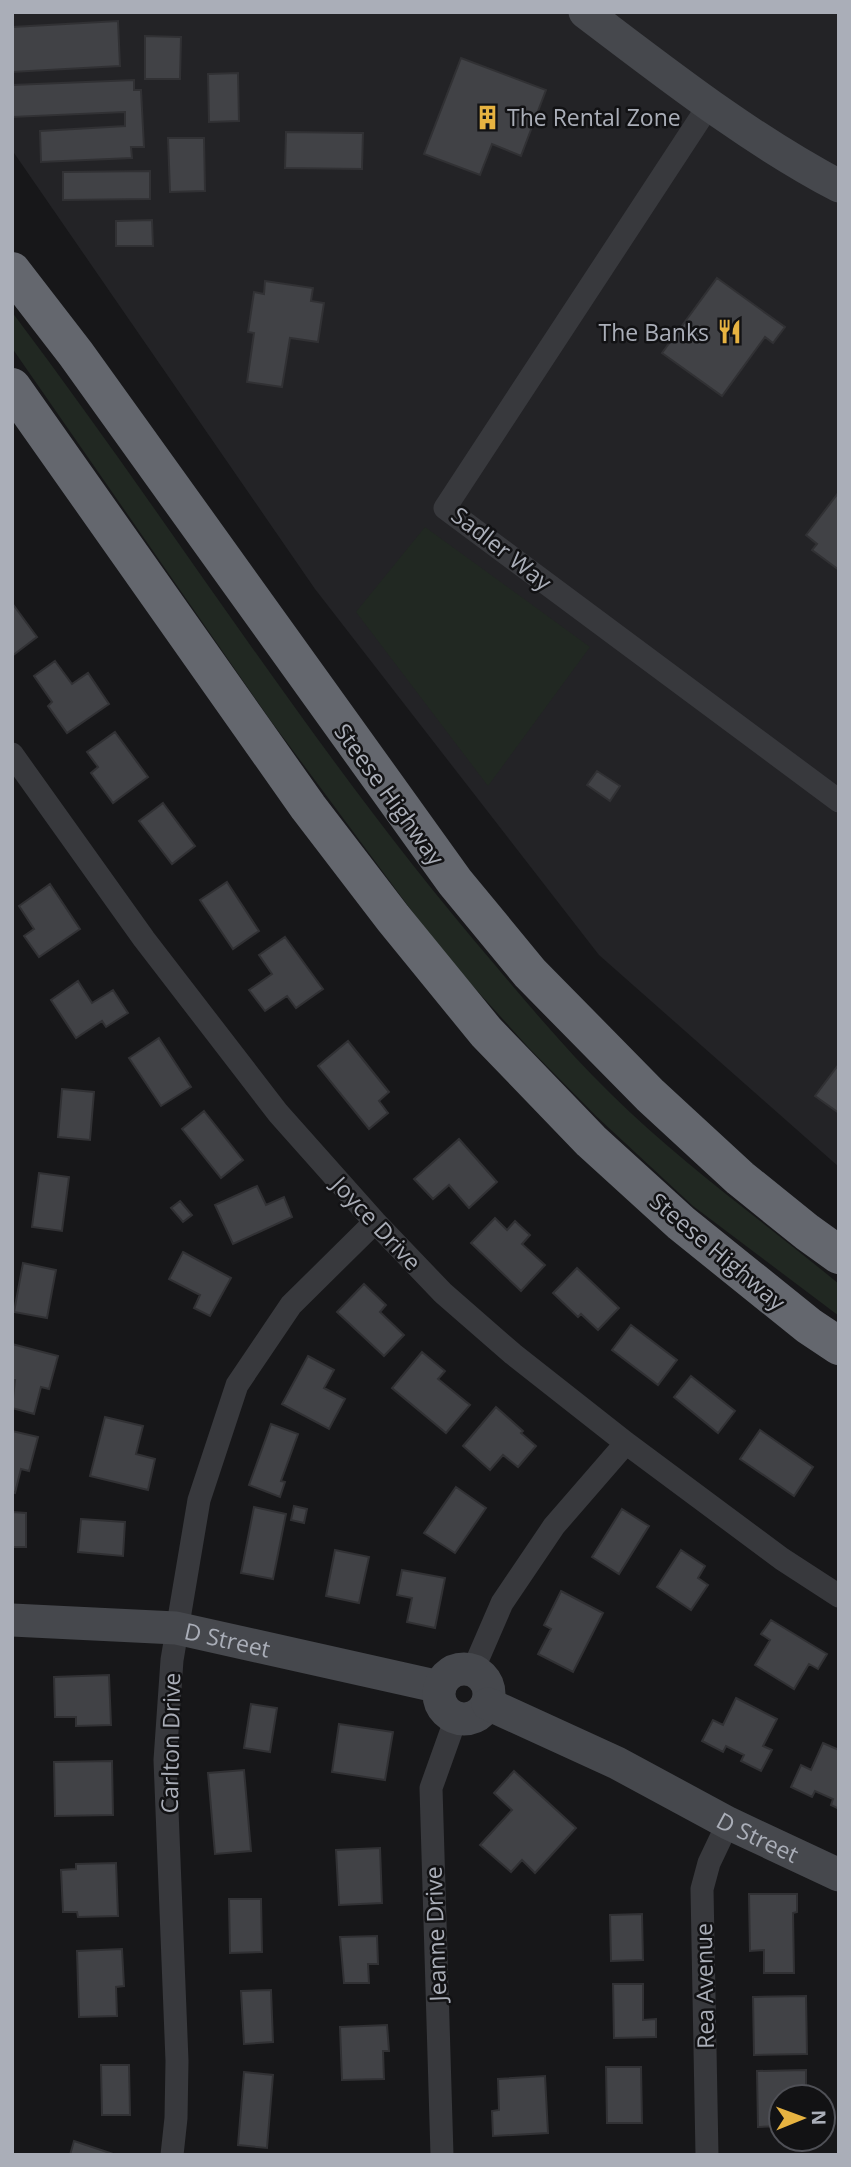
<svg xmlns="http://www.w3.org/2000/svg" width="851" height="2167" font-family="'Open Sans',sans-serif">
<rect width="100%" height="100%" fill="#171719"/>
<path fill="#232326" d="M 12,12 L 839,12 L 839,1167 L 599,955 L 315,589 L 12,150 Z"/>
<path fill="#212822" d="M 12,312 C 175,528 318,759 495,965 C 532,1009 570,1054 611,1094 C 682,1164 763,1221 839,1284 L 839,1316 L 693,1206 L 596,1116 L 528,1047 L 443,953 L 271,721 L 12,348 Z
M 425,527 L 590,647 L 488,786 L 356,612 Z"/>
<path fill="#414246" stroke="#313134" stroke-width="2" d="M 118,21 L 120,66 L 12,72 L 12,27 Z
M 145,36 L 181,37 L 180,79 L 145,79 Z
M 461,58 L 546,90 L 521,156 L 492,144 L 480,175 L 424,154 Z
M 238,73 L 239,121 L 209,122 L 208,74 Z
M 134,80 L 134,90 L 141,90 L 144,147 L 131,147 L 132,158 L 41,162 L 40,131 L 125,126 L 125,112 L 12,117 L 12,85 Z
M 286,132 L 363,133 L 362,169 L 285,168 Z
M 168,138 L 204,138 L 205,191 L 170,192 Z
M 150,171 L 150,199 L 63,200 L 63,172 Z
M 152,220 L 153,246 L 116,246 L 116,221 Z
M 717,278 L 785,327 L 773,343 L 765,337 L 722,396 L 662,353 Z
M 265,281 L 313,288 L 311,301 L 324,303 L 318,342 L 290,338 L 282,387 L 247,382 L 254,333 L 248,332 L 254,292 L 264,294 Z
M 839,492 L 839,570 L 812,550 L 817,544 L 806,535 Z
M 12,603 L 37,637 L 12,656 Z
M 55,661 L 72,684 L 88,673 L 109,704 L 67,733 L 48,706 L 52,702 L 34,676 Z
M 115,732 L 148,777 L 113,803 L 91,773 L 98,767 L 87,752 Z
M 597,771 L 620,786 L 610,801 L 587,785 Z
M 163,803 L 195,846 L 172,864 L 139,821 Z
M 227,882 L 259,931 L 233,949 L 200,900 Z
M 50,884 L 80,929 L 39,957 L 24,936 L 34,929 L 19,906 Z
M 285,937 L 323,989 L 296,1008 L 287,996 L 265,1011 L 249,990 L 272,974 L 259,955 Z
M 78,981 L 92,1003 L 113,990 L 128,1013 L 106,1027 L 102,1021 L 76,1038 L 51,1000 Z
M 159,1038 L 191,1087 L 161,1106 L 129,1058 Z
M 348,1041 L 389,1092 L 379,1101 L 388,1113 L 369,1129 L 318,1066 Z
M 839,1064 L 839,1113 L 815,1096 Z
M 62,1089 L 94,1092 L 90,1140 L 58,1137 Z
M 204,1111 L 243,1160 L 221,1178 L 182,1129 Z
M 459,1139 L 497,1182 L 469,1208 L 449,1185 L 433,1199 L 414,1179 Z
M 39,1173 L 69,1177 L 62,1231 L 32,1227 Z
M 257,1186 L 266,1205 L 284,1197 L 292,1217 L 233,1244 L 215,1205 Z
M 180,1201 L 192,1215 L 183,1222 L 171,1208 Z
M 495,1218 L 507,1230 L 515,1221 L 530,1235 L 522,1244 L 545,1265 L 521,1291 L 471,1243 Z
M 183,1252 L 231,1278 L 210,1316 L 194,1308 L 200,1295 L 169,1279 Z
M 23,1263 L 56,1270 L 47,1318 L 14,1312 Z
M 577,1268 L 619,1308 L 598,1330 L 581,1314 L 578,1317 L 553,1293 Z
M 364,1284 L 386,1305 L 380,1312 L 404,1335 L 384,1356 L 337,1312 Z
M 631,1325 L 677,1360 L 658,1385 L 612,1350 Z
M 12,1344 L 58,1356 L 49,1389 L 41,1387 L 34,1414 L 12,1408 L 15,1380 L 12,1380 Z
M 422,1352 L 445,1371 L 438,1379 L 470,1405 L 446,1433 L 392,1388 Z
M 308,1356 L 334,1370 L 324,1388 L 345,1399 L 329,1429 L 282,1404 Z
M 691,1376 L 735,1411 L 718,1433 L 674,1397 Z
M 496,1407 L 523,1431 L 521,1433 L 536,1446 L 518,1467 L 503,1455 L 490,1470 L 463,1446 Z
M 105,1417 L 143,1426 L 136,1454 L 155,1459 L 148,1490 L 90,1476 Z
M 271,1424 L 298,1434 L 281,1481 L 285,1482 L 280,1497 L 249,1485 Z
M 760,1430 L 813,1467 L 794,1496 L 740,1459 Z
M 12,1431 L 38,1437 L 29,1471 L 21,1469 L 15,1493 L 12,1492 Z
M 456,1487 L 486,1508 L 455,1553 L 424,1533 Z
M 294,1506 L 307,1509 L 304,1523 L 291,1520 Z
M 254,1507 L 286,1514 L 273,1579 L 241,1573 Z
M 622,1509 L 649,1526 L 619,1574 L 592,1557 Z
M 12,1512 L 26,1513 L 26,1547 L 12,1547 Z
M 81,1519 L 125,1522 L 123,1556 L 78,1552 Z
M 335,1550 L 369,1557 L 359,1603 L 326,1596 Z
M 681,1550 L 705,1566 L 698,1578 L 708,1585 L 691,1610 L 657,1587 Z
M 402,1570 L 445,1578 L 435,1628 L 407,1622 L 412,1598 L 397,1595 Z
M 561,1591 L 603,1613 L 573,1672 L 538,1654 L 551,1629 L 544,1625 Z
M 771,1620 L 827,1654 L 818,1669 L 809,1664 L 794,1689 L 755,1665 L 770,1640 L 761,1634 Z
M 109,1675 L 111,1725 L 76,1726 L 76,1717 L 55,1717 L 54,1677 Z
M 736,1698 L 777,1719 L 763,1746 L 772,1750 L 761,1771 L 741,1761 L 744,1755 L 726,1746 L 723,1752 L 702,1741 L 713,1720 L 723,1725 Z
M 251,1704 L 277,1708 L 270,1752 L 244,1748 Z
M 339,1724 L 393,1732 L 385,1780 L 332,1772 Z
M 823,1743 L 839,1750 L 839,1809 L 831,1805 L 833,1799 L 815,1791 L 812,1797 L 791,1787 L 801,1765 L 811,1770 Z
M 112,1761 L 113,1815 L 55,1816 L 54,1762 Z
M 244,1770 L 251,1851 L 215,1854 L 208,1773 Z
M 514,1771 L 576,1828 L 535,1873 L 522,1860 L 511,1872 L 480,1845 L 512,1810 L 494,1793 Z
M 380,1848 L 382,1903 L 339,1905 L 336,1850 Z
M 116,1863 L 118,1916 L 78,1917 L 77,1912 L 63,1912 L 61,1870 L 76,1869 L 76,1864 Z
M 749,1894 L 797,1894 L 797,1912 L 793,1913 L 794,1973 L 764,1973 L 764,1950 L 750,1951 Z
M 229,1899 L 261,1899 L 262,1952 L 230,1953 Z
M 642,1914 L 643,1960 L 611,1961 L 610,1915 Z
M 377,1936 L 378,1964 L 368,1964 L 369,1983 L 344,1983 L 340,1937 Z
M 122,1949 L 124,1986 L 116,1987 L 117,2016 L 79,2017 L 77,1951 Z
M 613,1984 L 643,1984 L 643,2020 L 656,2019 L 656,2037 L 614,2038 Z
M 271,1990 L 273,2042 L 244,2044 L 241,1991 Z
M 806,1996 L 807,2054 L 754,2055 L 753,1997 Z
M 387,2025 L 389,2051 L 383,2051 L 384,2079 L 342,2080 L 340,2027 Z
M 101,2065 L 129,2065 L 130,2115 L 102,2115 Z
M 606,2067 L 641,2067 L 642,2123 L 607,2123 Z
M 806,2070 L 806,2097 L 781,2097 L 781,2126 L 758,2127 L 757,2071 Z
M 244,2072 L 273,2075 L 267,2148 L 238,2145 Z
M 545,2076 L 548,2133 L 493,2136 L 492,2111 L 499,2110 L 498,2079 Z
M 74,2141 L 116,2155 L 70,2155 Z"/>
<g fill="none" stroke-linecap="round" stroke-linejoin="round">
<path stroke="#38393d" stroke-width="23" d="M 709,105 L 445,508 L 839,801
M 12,754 L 144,939 L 278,1113 L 375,1222 L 443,1293 L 513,1354 L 626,1443 L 782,1559 L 839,1596
M 473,1670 L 502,1603 L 554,1526 L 626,1443
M 172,2155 L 176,2118 L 177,2061 L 165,1760 L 172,1660 L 199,1500 L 237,1385 L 291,1305 L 375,1222
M 442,2155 L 431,1788 L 456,1718
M 707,2155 L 702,1889 L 709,1863 L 728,1823"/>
<g stroke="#46484d" stroke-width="33">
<path d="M 585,12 C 667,74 748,138 839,186"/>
<path id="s1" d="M 12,1620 L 176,1628 L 440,1687"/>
<circle cx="464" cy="1694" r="25"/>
<path id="s2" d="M 488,1704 L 617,1763 L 728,1823 L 839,1875"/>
</g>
<path stroke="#64676e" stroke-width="38" d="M 12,271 L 76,354 L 455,882 L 530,973 L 650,1095 L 740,1178 L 807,1232 L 839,1255
M 12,387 L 308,807 L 393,918 L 486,1032 L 591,1141 L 681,1223 L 809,1326 L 839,1346"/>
</g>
<defs>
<symbol id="building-bare" viewBox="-9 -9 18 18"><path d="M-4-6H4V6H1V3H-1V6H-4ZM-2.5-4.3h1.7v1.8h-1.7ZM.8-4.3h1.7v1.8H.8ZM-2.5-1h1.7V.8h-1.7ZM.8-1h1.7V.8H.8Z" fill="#e7b341" stroke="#121214" stroke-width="2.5" paint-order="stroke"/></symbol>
<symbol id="restaurant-bare" viewBox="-9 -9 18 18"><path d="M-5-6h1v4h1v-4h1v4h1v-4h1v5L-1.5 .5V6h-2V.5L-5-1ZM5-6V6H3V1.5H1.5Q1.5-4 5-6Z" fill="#e7b341" stroke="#121214" stroke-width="2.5" paint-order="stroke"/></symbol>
</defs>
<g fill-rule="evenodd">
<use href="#building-bare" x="470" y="100" width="35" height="35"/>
<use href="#restaurant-bare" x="712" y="314" width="35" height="35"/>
</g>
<g text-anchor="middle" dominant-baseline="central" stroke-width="5" stroke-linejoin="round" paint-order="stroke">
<g font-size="23" fill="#aaaeb8" stroke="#121214" text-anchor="start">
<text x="507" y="117">The Rental Zone</text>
<text x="709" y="332" text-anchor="end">The Banks</text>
</g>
<g font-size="23" fill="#aaaeb8" stroke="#121214">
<text transform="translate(502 548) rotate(38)">Sadler Way</text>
<text transform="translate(390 794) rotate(54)">Steese Highway</text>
<text transform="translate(377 1223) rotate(47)">Joyce Drive</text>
<text transform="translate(718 1251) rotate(40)">Steese Highway</text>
<text stroke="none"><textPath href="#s1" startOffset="217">D Street</textPath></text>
<text transform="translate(170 1743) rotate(-89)">Carlton Drive</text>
<text stroke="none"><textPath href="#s2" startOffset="301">D Street</textPath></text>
<text transform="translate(435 1934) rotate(-92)">Jeanne Drive</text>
<text transform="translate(704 1986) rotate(-91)">Rea Avenue</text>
</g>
</g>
<rect width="851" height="2167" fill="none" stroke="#aaaeb8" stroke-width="28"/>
<g transform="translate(802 2118) rotate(89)"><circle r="33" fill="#121214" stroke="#4f5056" stroke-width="2"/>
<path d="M0-5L12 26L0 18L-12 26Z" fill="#e7b341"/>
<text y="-10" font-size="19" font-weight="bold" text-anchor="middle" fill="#aaaeb8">N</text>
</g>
</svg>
